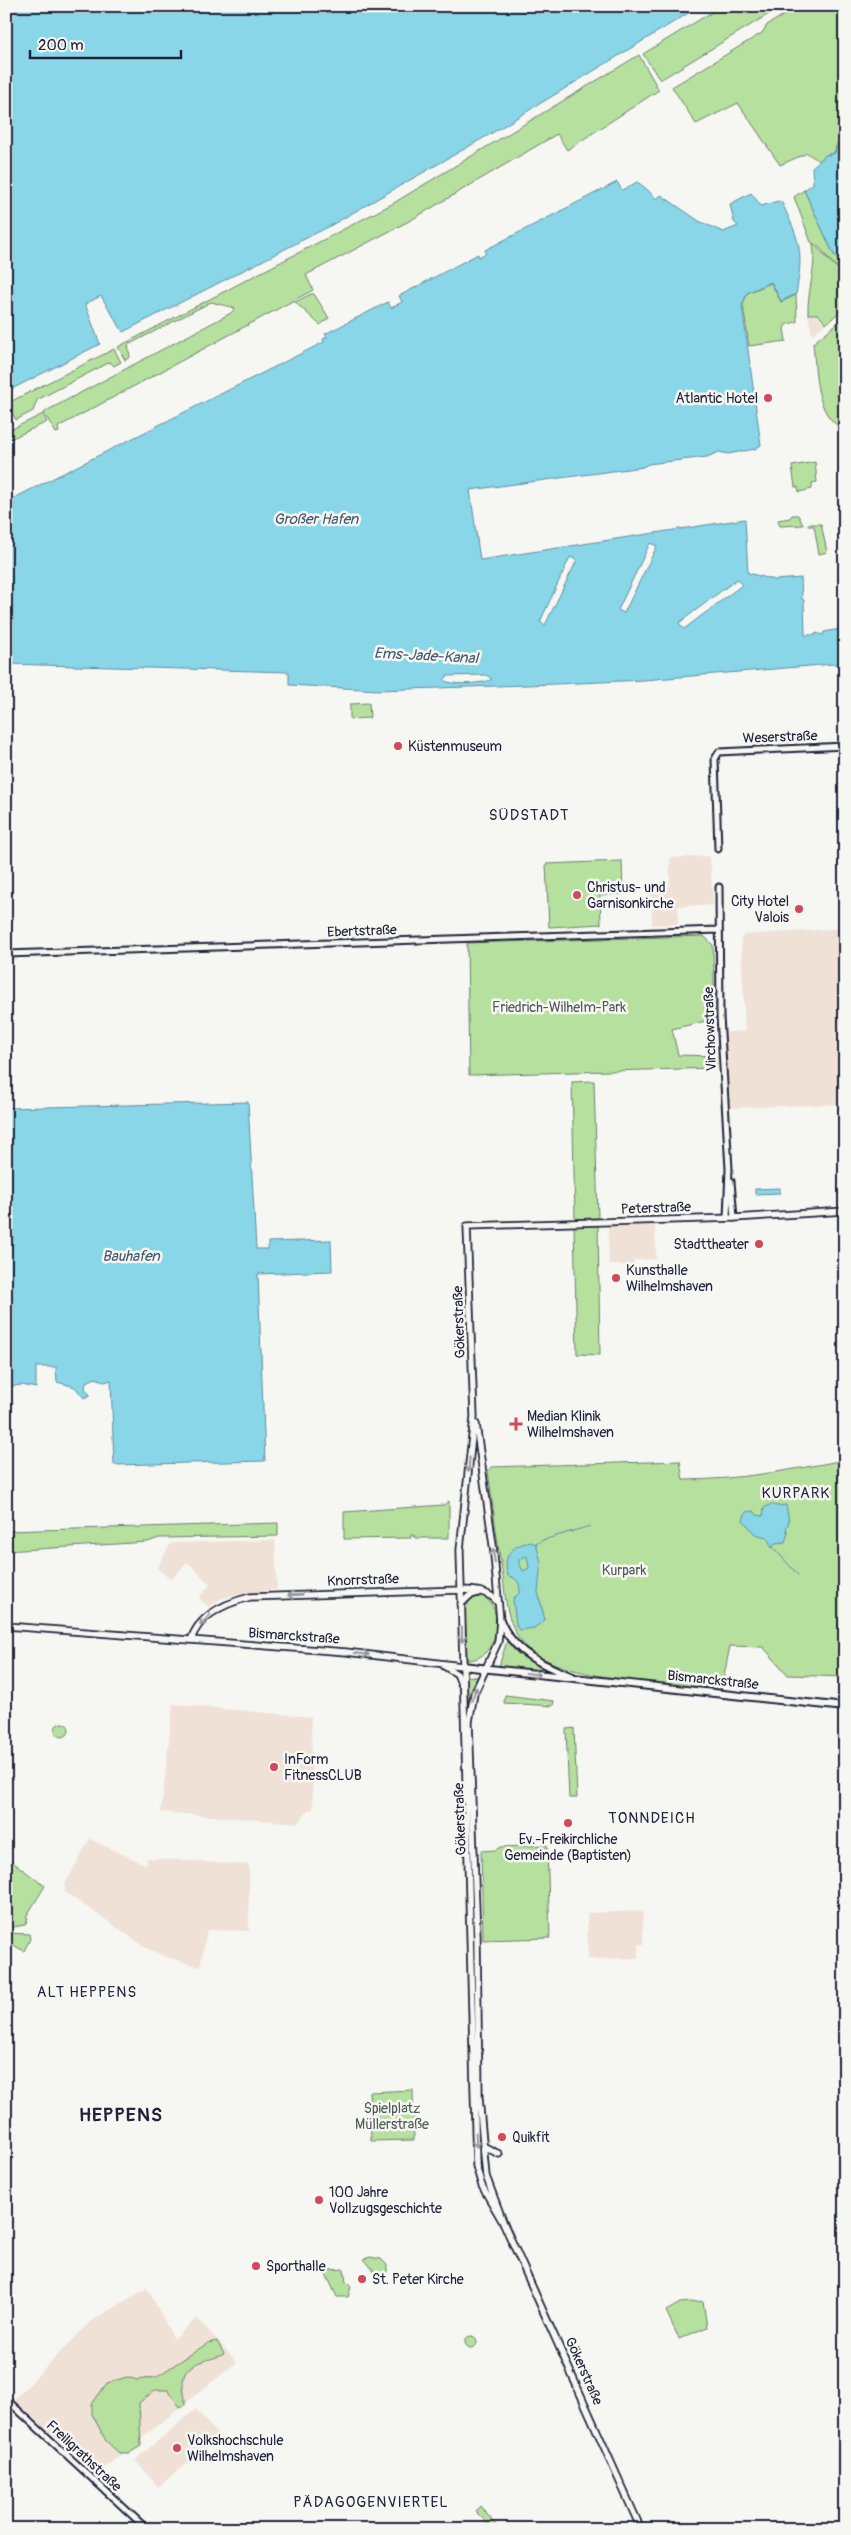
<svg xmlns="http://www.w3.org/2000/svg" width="851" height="2535" font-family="Pangolin,sans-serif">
<rect width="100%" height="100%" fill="#f6f6f2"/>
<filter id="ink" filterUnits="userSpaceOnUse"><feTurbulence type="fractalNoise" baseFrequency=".02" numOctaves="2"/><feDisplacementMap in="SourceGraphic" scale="10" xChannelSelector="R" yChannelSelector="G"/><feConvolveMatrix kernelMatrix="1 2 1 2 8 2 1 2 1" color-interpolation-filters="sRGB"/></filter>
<g filter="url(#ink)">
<path fill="#f0e1d6" d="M 808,315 L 817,315 L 825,324 L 812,335 Z
M 710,856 L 713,905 L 678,906 L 678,924 L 652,925 L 651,886 L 670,886 L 670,858 Z
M 845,928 L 845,1104 L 730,1108 L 726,1037 L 727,1032 L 745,1031 L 741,938 L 744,935 Z
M 655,1225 L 656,1259 L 634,1260 L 634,1265 L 609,1265 L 608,1226 Z
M 275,1540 L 277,1589 L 221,1598 L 209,1607 L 199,1598 L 210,1584 L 187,1562 L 171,1580 L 157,1568 L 171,1543 Z
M 173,1704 L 311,1717 L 313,1809 L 308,1810 L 298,1823 L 161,1812 Z
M 90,1839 L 146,1865 L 147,1858 L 249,1865 L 249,1931 L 207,1930 L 200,1967 L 166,1957 L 147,1948 L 65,1892 L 65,1884 Z
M 643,1911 L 643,1944 L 638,1944 L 638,1958 L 588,1959 L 587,1913 Z
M 147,2288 L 174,2339 L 197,2318 L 237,2362 L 97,2474 L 14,2400 L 91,2321 Z
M 196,2409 L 219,2437 L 158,2487 L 135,2460 Z"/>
<path fill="#b5e09e" stroke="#6c816c" d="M 722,6 L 782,6 L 660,80 L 643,54 Z
M 799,6 L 845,6 L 845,140 L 837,144 L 834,153 L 826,155 L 819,161 L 807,153 L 780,165 L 738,103 L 696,124 L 672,87 L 762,33 L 767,25 Z
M 639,55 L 659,90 L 567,150 L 557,134 L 411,220 L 306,275 L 313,290 L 58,427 L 59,432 L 56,433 L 44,413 L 48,410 L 231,313 L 235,308 L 211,302 L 128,345 L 130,357 L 125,360 L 118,347 L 392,204 Z
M 804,190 L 834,255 L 845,264 L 845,273 L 833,264 L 820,248 L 811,242 L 794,197 Z
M 813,244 C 825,254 832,266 845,274 L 845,307 L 826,324 L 818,314 L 808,314 C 807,290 817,269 813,244 Z
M 771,283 L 781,302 L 796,295 L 797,322 L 787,324 L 784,328 L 786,341 L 749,346 L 743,305 L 747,293 Z
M 311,294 L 314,294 L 329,318 L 320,325 L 295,302 Z
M 845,317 L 845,429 C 814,418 816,370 813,343 Z
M 114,349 L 121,362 L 114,366 L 110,362 L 37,400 L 33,411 L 16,420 L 10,408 L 6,409 L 6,404 Z
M 43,414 L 47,422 L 6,441 L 6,432 Z
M 815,462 L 817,482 L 812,483 L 812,489 L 799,492 L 798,487 L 795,487 L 792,466 Z
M 792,515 L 798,515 L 803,525 L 780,526 L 778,520 L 790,518 Z
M 808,524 L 821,524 L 827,552 L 819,554 L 814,526 L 808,526 Z
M 369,703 L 370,718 L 350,719 L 350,704 Z
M 622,861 L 623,894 L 600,895 L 601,924 L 549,927 L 546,864 Z
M 704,936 L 713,945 L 715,1019 L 672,1029 L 678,1055 L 716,1056 L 716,1068 L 469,1075 L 467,943 Z
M 594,1081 L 598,1218 L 575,1219 L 572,1082 Z
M 574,1224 L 598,1224 L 600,1355 L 577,1354 Z
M 845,1460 L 845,1677 L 788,1675 L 763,1647 L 730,1646 L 721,1691 C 671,1684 577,1681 535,1654 C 526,1648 518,1639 514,1629 C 506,1613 505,1594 503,1577 C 497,1541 493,1506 488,1471 L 491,1467 L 680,1461 L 683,1480 C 738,1480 790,1470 845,1460 Z
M 449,1501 L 449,1538 L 415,1538 L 414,1535 L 411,1535 L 411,1538 L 344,1539 L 344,1512 L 444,1505 Z
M 278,1523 L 278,1536 L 159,1538 L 148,1542 L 6,1551 L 6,1531 Z
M 482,1596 C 506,1606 499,1661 467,1660 L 465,1608 L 472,1598 Z
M 507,1641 L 518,1654 L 560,1674 L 499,1666 Z
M 466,1676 L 479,1677 L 466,1713 Z
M 505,1695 L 554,1701 L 553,1706 L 504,1703 Z
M55 1730a7 7 0 1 1 14 0a7 7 0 1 1-14 0Z
M 574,1728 L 577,1798 L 569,1798 L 566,1729 Z
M 547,1845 L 550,1938 L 483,1940 L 481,1851 L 495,1850 L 501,1847 Z
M 10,1860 L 45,1886 L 26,1917 L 28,1918 L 25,1925 L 7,1928 L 8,1933 L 29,1934 L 30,1939 L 24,1951 L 6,1941 L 6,1866 Z
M 413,2090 L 414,2140 L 371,2141 L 369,2092 Z
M 370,2257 L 381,2259 L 387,2265 L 387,2272 L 381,2279 L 364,2259 Z
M 344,2269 L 346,2282 L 351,2287 L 348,2297 L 337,2297 L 326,2274 L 330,2270 Z
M 703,2301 L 707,2327 L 679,2339 L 666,2311 L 680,2303 Z
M465 2342a6 6 0 1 1 12 0a6 6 0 1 1-12 0Z
M 217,2341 L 224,2354 C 210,2362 186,2359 183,2381 C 182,2389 186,2397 185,2405 L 180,2407 L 168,2390 L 155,2390 L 139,2403 L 141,2446 L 129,2453 L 119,2453 L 106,2441 L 92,2414 L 92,2404 L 107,2383 L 127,2377 L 137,2380 L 156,2377 L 208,2343 Z
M 480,2506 L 498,2527 L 496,2529 L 493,2529 L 475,2511 Z"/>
<path fill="#88d6e7" stroke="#5f8ea2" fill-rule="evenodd" d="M 6,6 L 700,6 L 487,136 L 328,227 L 123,332 L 101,296 L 85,304 L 100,344 L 6,392 Z
M 845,140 L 845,264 L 834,255 L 804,190 L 813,184 L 812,167 L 826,155 L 835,153 L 837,144 Z
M 617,182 L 622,190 L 637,182 C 646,187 651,194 657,199 L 661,195 L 699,221 L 723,232 L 738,226 L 734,222 L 730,204 L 751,193 L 761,206 L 778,201 L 782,203 C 800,241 804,251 796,294 L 781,301 L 771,282 L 747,293 L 742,306 L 761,445 L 755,449 L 728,454 L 719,452 L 707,457 L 648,464 L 643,467 L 470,490 L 480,560 L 745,519 L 748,573 L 775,580 L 801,578 L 802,599 L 804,600 L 805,635 L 816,635 L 816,633 L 823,635 L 824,632 L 845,628 L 845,663 L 644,680 L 556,684 L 379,690 L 289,685 L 289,672 L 6,664 L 6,502 L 324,342 L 323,339 L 327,337 L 325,334 L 388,302 L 391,308 L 402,302 L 399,296 L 478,254 L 479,257 L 486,253 L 485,250 ZM 650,543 L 657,546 L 624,613 L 618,610 ZM 570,557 L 577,560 L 545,625 L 540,622 ZM 737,579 L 742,585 L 684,629 L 679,623 ZM 486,675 L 492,679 C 485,684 450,686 444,680 L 448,676 Z
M 248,1102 L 256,1249 L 268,1249 L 268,1242 L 331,1240 L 332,1271 L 258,1274 L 265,1461 L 114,1465 L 111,1380 L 105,1382 L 96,1378 L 86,1382 L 85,1388 L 90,1395 L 84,1398 L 75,1387 L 57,1382 L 56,1367 L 36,1367 L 36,1388 L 22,1385 L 6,1387 L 6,1108 Z
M 780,1188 L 780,1193 L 755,1194 L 755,1189 Z
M 771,1504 L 776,1506 L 786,1505 L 789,1521 L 786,1529 L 788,1533 L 785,1542 L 775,1543 L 772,1548 L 767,1537 L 755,1534 L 743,1520 L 746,1512 L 754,1511 L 757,1515 L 763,1516 L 764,1508 Z
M 531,1542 L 536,1544 L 541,1562 L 538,1592 L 545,1620 L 534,1628 L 519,1630 L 516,1625 L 513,1599 L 520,1592 C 520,1582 517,1578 508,1576 C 502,1556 511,1545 531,1542 ZM 527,1556 L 529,1568 L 523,1571 L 519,1563 L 519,1559 Z"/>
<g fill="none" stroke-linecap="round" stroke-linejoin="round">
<path stroke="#5f8ea2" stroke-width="1" d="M 536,1544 L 543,1540 L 590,1526
M 773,1547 L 798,1575"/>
<defs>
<path id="tertiary" d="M 718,849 L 715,759 L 719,752 L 845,746
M 719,887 L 720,1016 L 729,1169 L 727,1218
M 6,954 L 719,930
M 731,1181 L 734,1218
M 6,2399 L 147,2529"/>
<path id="secondary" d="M 476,1424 L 493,1545 L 500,1620 L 498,1642 L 474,1694 L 469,1722 L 477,1936 L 479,2097 L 486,2176 L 504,2224 L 641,2529
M 461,1604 L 469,1596 L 478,1593
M 6,1626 L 346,1652 L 462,1666
M 191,1640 C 199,1614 226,1603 250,1597 L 461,1590 C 474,1590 490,1591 498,1603
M 444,1666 L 457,1674 L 463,1688
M 483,2146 L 499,2154
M 504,2224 L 482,2186 L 476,2166 L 460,1550 L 474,1417 L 467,1226 L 734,1218 L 845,1211"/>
<path id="primary" d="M 500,1620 C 513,1653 543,1665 573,1677
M 462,1666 L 845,1707"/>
</defs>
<use href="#tertiary" stroke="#22223b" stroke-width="9"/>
<use href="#secondary" stroke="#22223b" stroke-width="9"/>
<use href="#primary" stroke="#22223b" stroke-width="10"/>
<use href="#tertiary" stroke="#f6f6f2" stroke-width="5"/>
<use href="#secondary" stroke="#f6f6f2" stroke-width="5.5"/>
<use href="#primary" stroke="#f6f6f2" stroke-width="6"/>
</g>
<defs><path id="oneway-shaft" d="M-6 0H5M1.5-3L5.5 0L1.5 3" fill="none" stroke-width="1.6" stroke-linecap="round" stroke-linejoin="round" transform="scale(1.25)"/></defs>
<g stroke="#9797a0">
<use href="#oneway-shaft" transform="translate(469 1465) rotate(95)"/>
<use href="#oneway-shaft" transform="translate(494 1556) rotate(-97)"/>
<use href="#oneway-shaft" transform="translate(295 1595) rotate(178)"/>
<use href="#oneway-shaft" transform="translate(205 1620) rotate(133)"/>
<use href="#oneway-shaft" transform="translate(462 1635) rotate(89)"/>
<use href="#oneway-shaft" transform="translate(362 1654) rotate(7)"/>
<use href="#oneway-shaft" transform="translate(533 1674) rotate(7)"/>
<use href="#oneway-shaft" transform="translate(474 1694) rotate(-70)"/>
<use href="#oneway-shaft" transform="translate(476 2140) rotate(88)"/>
</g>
</g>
<g fill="#d1495b" stroke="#f6f6f2" stroke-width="2">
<circle cx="768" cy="398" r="5"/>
<circle cx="398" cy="746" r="5"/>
<circle cx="577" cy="895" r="5"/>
<circle cx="799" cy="909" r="5"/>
<circle cx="759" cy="1244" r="5"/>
<circle cx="616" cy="1278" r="5"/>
<path d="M513.5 1416.5h5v5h5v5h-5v5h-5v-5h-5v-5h5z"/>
<circle cx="274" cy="1767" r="5"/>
<circle cx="568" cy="1823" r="5"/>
<circle cx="502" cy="2137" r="5"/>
<circle cx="319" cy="2200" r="5"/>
<circle cx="256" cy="2266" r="5"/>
<circle cx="362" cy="2279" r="5"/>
<circle cx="177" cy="2448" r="5"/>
</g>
<g text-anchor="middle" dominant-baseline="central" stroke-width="5" stroke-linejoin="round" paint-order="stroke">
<g font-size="14" fill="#22223b" stroke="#f6f6f2" text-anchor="start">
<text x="758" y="398" text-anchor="end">Atlantic Hotel</text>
<text x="408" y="746">Küstenmuseum</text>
<text x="587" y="887">Christus- und<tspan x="587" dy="16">Garnisonkirche</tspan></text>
<text x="789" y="901" text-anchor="end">City Hotel<tspan x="789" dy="16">Valois</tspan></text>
<text x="749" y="1244" text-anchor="end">Stadttheater</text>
<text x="626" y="1270">Kunsthalle<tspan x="626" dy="16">Wilhelmshaven</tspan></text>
<text x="527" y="1416">Median Klinik<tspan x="527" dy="16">Wilhelmshaven</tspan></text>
<text x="284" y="1759">InForm<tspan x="284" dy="16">FitnessCLUB</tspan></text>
<text x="568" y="1839" text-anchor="middle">Ev.-Freikirchliche<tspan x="568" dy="16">Gemeinde (Baptisten)</tspan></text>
<text x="512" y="2137">Quikfit</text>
<text x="329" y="2192">100 Jahre<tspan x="329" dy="16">Vollzugsgeschichte</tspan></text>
<text x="266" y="2266">Sporthalle</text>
<text x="372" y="2279">St. Peter Kirche</text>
<text x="187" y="2440">Volkshochschule<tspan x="187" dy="16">Wilhelmshaven</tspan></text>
</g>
<g font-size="14" fill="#22223b" stroke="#f6f6f2">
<text transform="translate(780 737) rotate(-2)">Weserstraße</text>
<text transform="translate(362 931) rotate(-2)">Ebertstraße</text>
<text transform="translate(710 1029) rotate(-92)">Virchowstraße</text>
<text transform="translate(656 1208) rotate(-2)">Peterstraße</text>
<text transform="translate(459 1322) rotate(-92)">Gökerstraße</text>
<text transform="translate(363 1580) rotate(-2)">Knorrstraße</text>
<text transform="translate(294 1636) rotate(4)">Bismarckstraße</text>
<text transform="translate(713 1680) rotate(6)">Bismarckstraße</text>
<text transform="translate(460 1819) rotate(-92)">Gökerstraße</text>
<text transform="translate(584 2371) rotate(66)">Gökerstraße</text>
<text transform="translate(84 2456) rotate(43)">Freiligrathstraße</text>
</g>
<g font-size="14" fill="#4e5b59" stroke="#f6f6f2">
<text x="559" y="1007">Friedrich-Wilhelm-Park</text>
<text x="624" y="1570">Kurpark</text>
<text x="392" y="2108">Spielplatz<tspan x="392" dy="16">Müllerstraße</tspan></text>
</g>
<g font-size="15" font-style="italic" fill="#41586f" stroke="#f6f6f2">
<text x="316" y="519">Großer Hafen</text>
<text transform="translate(426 656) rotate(3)">Ems-Jade-Kanal</text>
<text x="131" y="1256">Bauhafen</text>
</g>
<g font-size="15" letter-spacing="1" fill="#22223b" stroke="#f6f6f2">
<text x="529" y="815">SÜDSTADT</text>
<text x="796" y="1493">KURPARK</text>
<text x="652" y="1818">TONNDEICH</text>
<text x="87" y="1992">ALT HEPPENS</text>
<text x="371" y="2502">PÄDAGOGENVIERTEL</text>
</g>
<g font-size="19" font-weight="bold" letter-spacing="1" fill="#22223b" stroke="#f6f6f2">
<text x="121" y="2115">HEPPENS</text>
</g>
</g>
<rect width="851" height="2535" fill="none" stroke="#f6f6f2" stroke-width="25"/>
<rect x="12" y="12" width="826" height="2510" fill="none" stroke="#22223b" stroke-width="2" filter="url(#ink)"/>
<path d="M30 50v8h151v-8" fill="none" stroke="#22223b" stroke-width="2.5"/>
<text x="38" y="50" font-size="15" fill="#22223b" stroke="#f6f6f2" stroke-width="4" paint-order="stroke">200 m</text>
</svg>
